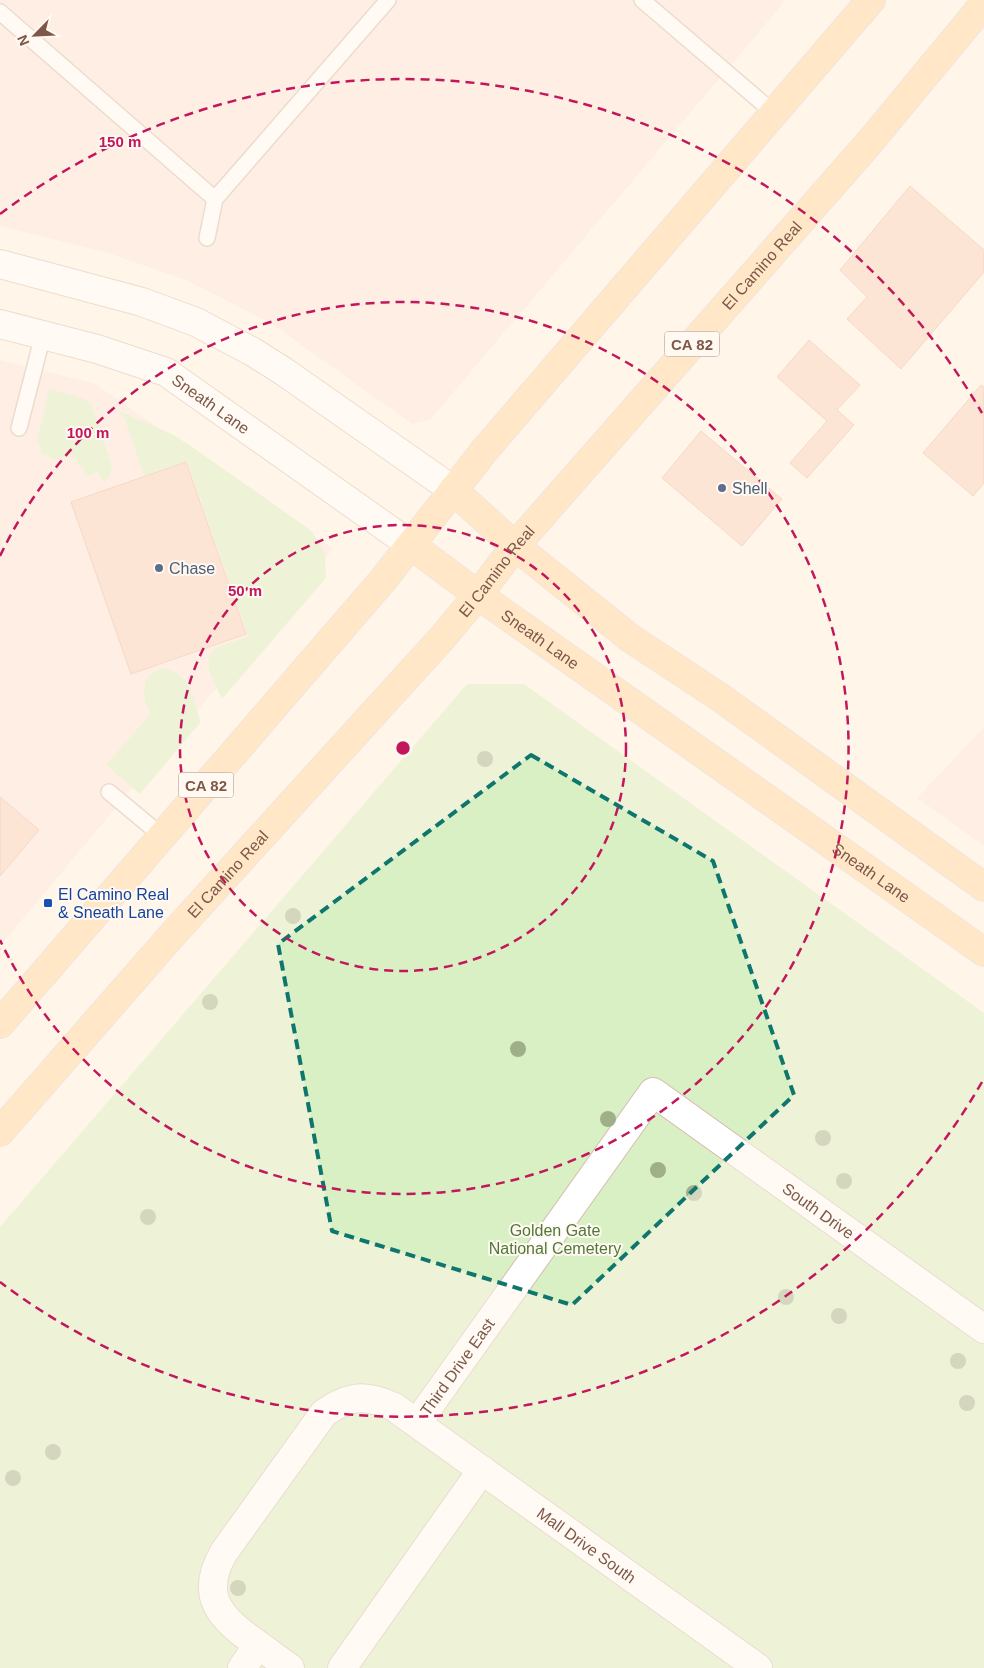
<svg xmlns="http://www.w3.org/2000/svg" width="984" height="1668" font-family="Helvetica,sans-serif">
<rect width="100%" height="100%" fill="#fff5e9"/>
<path fill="#ffe4dd" d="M 0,0 L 786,0 L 430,420 L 412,424 L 269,322 L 188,281 L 108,253 L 0,226 Z
M 0,360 L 94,383 L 333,549 L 0,946 Z
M 984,727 L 984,846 L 917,798 Z"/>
<path fill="#d9efc4" d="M 49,389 L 85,399 L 92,406 L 112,466 L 110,476 L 103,482 L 98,472 L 86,476 L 82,465 L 79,466 L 75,456 L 54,459 L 42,453 L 37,440 Z
M 122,412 L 172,434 L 191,446 L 312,531 L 325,554 L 326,578 L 222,699 C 216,685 199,662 215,649 C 224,643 239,641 248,636 L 187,461 L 144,476 L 124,417 L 119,414 Z
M 163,668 C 191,673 192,696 200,719 L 200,723 L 140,794 L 106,765 L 150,714 C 144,700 141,689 149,675 Z
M 467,684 L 524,684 L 984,1013 L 984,1668 L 0,1668 L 0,1227 Z"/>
<path fill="#f8d0bd" stroke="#ecb49b" d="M 910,186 L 984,250 L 984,272 L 901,369 L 847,319 L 867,297 L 840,270 Z
M 809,340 L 860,385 L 837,410 L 854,425 L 807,478 L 790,463 L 827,421 L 777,377 Z
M 981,385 L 984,387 L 984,483 L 973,496 L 923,453 Z
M 701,431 L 782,499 L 742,546 L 662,478 Z
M 186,462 L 246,634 L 131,674 L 71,502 Z
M 0,797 L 39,830 L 0,876 Z"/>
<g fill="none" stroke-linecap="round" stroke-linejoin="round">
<defs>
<path id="lane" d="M 642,0 L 774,113
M 0,12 L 215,199
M 207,238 L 215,199 L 388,0
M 19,428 L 43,335
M 109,792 L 162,836"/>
<g id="street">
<path id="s1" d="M 417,1423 L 653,1092 L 984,1329"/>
<path d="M 242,1668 L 258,1645"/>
<path id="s2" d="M 290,1668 C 278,1659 265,1650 253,1641 C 217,1616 200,1593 224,1552 L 324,1413 C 350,1395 366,1394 394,1407 L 758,1668"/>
<path d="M 342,1668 L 482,1470"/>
</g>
<g id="secondary">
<path d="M 0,264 L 142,302 L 196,322 L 253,352 L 283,371 L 453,490"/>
<path id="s3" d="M 0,324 L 97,349 L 166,372 L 411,545"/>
</g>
<g id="primary">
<path d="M 453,490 L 515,546 L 630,638 L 721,698 L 984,887"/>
<path id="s4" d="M 411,545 L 478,595 L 984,952"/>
<path d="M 0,1024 L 383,580 L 484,451 L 871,0"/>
<path id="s5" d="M 0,1132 L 174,933 L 443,637 L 478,595 L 515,546 L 869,143 L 984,4"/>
</g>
</defs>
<use href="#lane" stroke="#d5bdaf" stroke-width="18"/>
<use href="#street" stroke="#d5bdaf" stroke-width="30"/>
<use href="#secondary" stroke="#d9bdab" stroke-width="30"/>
<use href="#primary" stroke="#ddd3cf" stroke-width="30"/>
<path stroke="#deb39f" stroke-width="3" stroke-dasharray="1 4" stroke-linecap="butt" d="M 0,949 L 13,961"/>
<use href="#lane" stroke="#fff" stroke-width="15"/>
<use href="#street" stroke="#fff" stroke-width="28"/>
<use href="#secondary" stroke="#fff" stroke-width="28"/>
<use href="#primary" stroke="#ffd4a0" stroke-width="28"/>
</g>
<g fill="#9fb088">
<circle cx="485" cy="759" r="8"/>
<circle cx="293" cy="916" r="8"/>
<circle cx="210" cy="1002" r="8"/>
<circle cx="518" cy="1049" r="8"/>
<circle cx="608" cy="1119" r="8"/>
<circle cx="823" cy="1138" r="8"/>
<circle cx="658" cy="1170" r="8"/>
<circle cx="844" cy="1181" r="8"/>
<circle cx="694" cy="1193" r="8"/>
<circle cx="148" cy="1217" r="8"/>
<circle cx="786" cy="1297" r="8"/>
<circle cx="839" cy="1316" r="8"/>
<circle cx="958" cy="1361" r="8"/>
<circle cx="967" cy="1403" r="8"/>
<circle cx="53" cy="1452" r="8"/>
<circle cx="13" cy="1478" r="8"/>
<circle cx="238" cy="1588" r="8"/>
</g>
<path d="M0 0H984V1668H0ZM 531,755 L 713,861 L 794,1095 L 572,1305 L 332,1231 L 278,944 Z" fill="#fff5e9" fill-opacity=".55" fill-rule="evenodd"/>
<path fill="none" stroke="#0f766e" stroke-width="4" stroke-dasharray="10 6" stroke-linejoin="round" d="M 531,755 L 713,861 L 794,1095 L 572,1305 L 332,1231 L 278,944 Z"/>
<g fill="none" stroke="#c2185b" stroke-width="2.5" stroke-dasharray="9 6">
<circle cx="403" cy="748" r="223"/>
<path d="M0 556A446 446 0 1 1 0 940"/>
<path d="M982 1082A669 669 0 0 1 0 1282M0 214A669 669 0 0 1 982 413"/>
</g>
<g fill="#5c6f8a" stroke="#fff9f2" stroke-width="2">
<circle cx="722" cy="488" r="5"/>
<circle cx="159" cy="568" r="5"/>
</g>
<rect fill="#1a4fb4" stroke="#fff9f2" stroke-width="2" x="43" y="898" width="10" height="10" rx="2.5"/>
<g text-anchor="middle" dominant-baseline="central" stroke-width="4" stroke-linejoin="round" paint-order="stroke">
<g fill="#fff9f2" stroke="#a5887b" stroke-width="1">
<rect x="664.5" y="331.5" width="55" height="25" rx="4"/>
<rect x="178.5" y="772.5" width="55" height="25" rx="4"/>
</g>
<g font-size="15" font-weight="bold" fill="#7e5748">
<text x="692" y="344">CA 82</text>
<text x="206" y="785">CA 82</text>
</g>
<g font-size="16" fill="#7e5748" stroke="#fff9f2">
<text stroke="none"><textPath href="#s5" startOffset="1154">El Camino Real</textPath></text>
<text stroke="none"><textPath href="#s3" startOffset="228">Sneath Lane</textPath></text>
<text stroke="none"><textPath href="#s5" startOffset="749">El Camino Real</textPath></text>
<text stroke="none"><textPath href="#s4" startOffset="160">Sneath Lane</textPath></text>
<text stroke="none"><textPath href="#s4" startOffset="565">Sneath Lane</textPath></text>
<text stroke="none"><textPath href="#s5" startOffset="344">El Camino Real</textPath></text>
<text stroke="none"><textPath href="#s1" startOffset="610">South Drive</textPath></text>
<text stroke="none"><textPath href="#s1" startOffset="69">Third Drive East</textPath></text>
<text stroke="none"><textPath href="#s2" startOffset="636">Mall Drive South</textPath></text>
</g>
<g font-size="16" fill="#4e5e75" stroke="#fff9f2" text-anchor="start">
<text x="732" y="488">Shell</text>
<text x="169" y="568">Chase</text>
</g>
<g font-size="16" fill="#164399" stroke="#fff9f2" text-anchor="start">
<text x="58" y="894">El Camino Real<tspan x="58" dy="18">&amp; Sneath Lane</tspan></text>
</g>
<g font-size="16" fill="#507839" stroke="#fff9f2">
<text x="555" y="1230">Golden Gate<tspan x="555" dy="18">National Cemetery</tspan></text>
</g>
</g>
<circle cx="403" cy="748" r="8" fill="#c2185b" stroke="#fff9f2" stroke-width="2.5"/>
<g font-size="15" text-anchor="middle" font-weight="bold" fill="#c2185b" stroke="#fff9f2" stroke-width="4" stroke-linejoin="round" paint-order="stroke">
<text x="120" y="147">150 m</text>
<text x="88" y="438">100 m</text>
<text x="245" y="596">50 m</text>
</g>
<g transform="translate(35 35) rotate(246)" stroke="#fff9f2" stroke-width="4" paint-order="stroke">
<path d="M0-4L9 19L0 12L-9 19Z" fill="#7e5748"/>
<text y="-8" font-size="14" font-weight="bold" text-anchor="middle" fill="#7e5748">N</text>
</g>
</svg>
